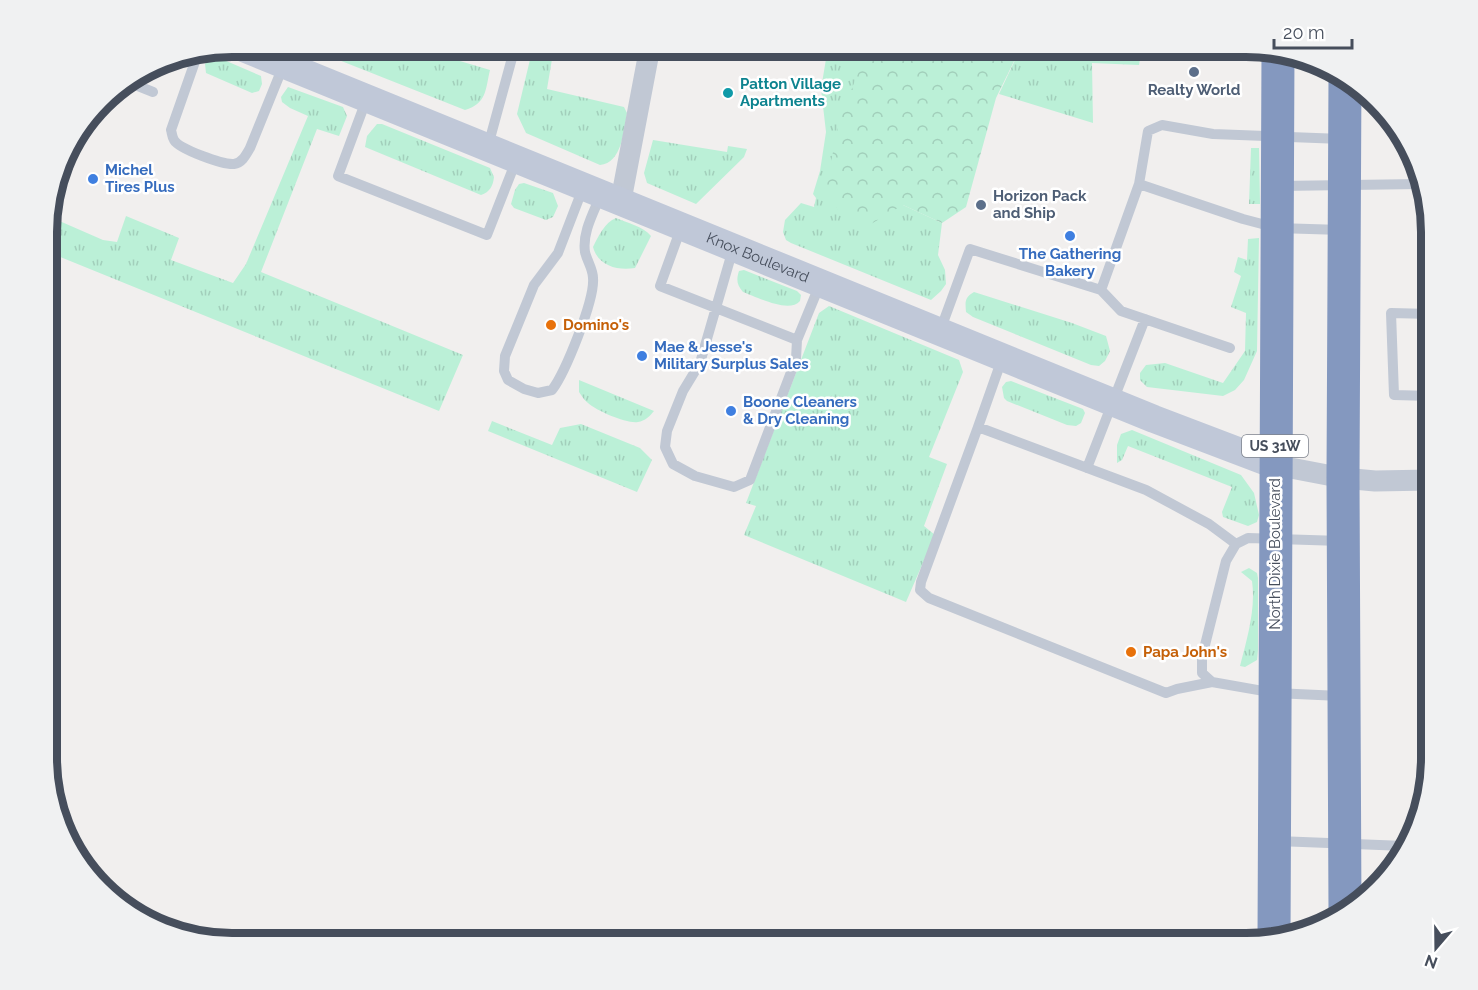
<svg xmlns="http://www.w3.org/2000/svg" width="1478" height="990" font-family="Raleway,sans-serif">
<defs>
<pattern id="grass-tufts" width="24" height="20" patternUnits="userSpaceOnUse" patternTransform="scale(1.5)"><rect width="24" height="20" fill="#bbf0d7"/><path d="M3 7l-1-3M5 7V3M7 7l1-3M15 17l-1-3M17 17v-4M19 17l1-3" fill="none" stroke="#a2cfbb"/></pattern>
<pattern id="forest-crowns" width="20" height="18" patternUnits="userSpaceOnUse" patternTransform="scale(1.5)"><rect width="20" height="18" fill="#bbf0d7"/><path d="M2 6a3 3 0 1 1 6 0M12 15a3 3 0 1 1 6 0" fill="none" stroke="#a2cfbb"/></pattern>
</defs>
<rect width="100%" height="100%" fill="#f1efee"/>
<path fill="url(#grass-tufts)" d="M 306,47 L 413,47 L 490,70 C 485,91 487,103 465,110 Z
M 533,47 L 554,47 L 547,89 L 624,107 L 627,113 C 624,130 622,163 600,165 L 526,133 L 517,114 Z
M 828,47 L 865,47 L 863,62 L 903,205 L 942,223 L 938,255 L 945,270 L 946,284 L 941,291 L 931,300 L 791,243 L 786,240 L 783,232 L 785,220 L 801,203 L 814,207 L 816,198 L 813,194 L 820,171 L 826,132 L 821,89 Z
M 1021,47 L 1142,47 L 1139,65 L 1092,63 L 1093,123 L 999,94 Z
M 211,57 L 217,57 L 261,76 L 262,84 L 259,91 L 252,93 L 206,73 L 205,64 Z
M 288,87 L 343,107 L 347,116 L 339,136 L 317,129 L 261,272 L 463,355 L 439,411 L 48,252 L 48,216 L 103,240 L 117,242 L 126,216 L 179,238 L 171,260 L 233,283 L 246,264 L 308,116 L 290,108 L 282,102 L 281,97 Z
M 377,124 L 382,124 L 490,168 L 494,177 C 493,186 490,192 481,195 L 365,147 L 367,136 Z
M 653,140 L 727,152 L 728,146 L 747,149 L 744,157 L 696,204 L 647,183 L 644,173 Z
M 1251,148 L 1259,148 L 1260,204 L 1249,204 Z
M 524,183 L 553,193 L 558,206 L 553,217 L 546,220 L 514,208 L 511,204 L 515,190 L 519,184 Z
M 616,218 C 627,223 643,226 651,236 L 635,268 C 618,271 598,266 593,247 C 598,237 605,222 616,218 Z
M 1259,238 L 1257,351 L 1244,380 L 1235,390 L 1223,396 L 1147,387 L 1140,380 L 1140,373 L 1146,365 L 1165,363 L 1223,383 L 1245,351 L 1246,313 L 1231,307 L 1241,276 L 1234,272 L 1238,257 L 1247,260 L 1248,239 Z
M 744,270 L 797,291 L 801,295 L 800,301 C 789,314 757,297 743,292 C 737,285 736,280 739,271 Z
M 974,292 L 1072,323 L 1106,336 L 1110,351 L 1105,361 L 1099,366 L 1091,365 L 973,317 L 966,312 C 965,301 965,297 974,292 Z
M 829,306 L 959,360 L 963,372 L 929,457 L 947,464 L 924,526 L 935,535 L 906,602 L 744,535 L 756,506 L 746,503 L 819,313 Z
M 579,380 L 654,411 C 650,416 645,421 638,422 C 627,424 597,411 588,403 C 584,400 581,395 579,392 Z
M 1011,381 L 1083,409 L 1085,413 L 1081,423 L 1076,426 L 1067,425 L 1007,401 L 1004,398 L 1002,387 L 1006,382 Z
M 492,421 L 552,445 L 560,428 L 581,424 L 640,448 L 652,460 L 637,492 L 488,431 Z
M 1132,430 L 1241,475 L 1254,493 L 1259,515 L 1257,522 L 1248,526 L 1223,517 L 1222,512 L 1232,487 L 1128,446 L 1122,460 L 1117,463 L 1117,445 L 1121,434 Z
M 1249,568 L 1257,573 L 1258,578 L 1258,650 L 1257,660 L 1245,667 L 1240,666 C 1247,639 1256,609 1252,581 L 1241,572 Z"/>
<path fill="url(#forest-crowns)" d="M 865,47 L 1021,47 L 996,98 L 966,207 L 942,223 L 903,205 L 871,224 L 840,212 L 825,193 L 839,121 L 862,63 Z"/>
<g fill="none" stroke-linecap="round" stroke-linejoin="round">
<path stroke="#c1c8d4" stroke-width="10" d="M 198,53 L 171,130 C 172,133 172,137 174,140 C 179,149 223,165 234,164 C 242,163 246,155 250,148 L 284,64
M 128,82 L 153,92
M 367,98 L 338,176 L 487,235 L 516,161
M 488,146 L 515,47
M 1139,184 L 1243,219 L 1277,228 L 1342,230
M 1279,186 L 1420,184
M 583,188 L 558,253 L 534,285 L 505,356 L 504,371 L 508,380 L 524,389 L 538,393 L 552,390 C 565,373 595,300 593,278 C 593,269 587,261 585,252 C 582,232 594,212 601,194
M 681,228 L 660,286 L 797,340 L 820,284
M 733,249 L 700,363 L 683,391 L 667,431 L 665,447 L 673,464 L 695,476 L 734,487 L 750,480 L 796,359 L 797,340
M 1101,290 L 1139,184 L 1148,131 L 1162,125 L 1213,134 L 1342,139
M 1431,314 L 1391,313 L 1394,395 L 1431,396
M 940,331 L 970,249 L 1101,290 L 1121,311 L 1230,348
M 1002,359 L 978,427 L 1146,490 L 1209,524 L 1236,544
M 978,427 L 921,582 L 920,590 L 929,598 L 1166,693 L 1177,689 L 1212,682
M 1087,468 L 1145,319
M 1340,696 L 1275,693 L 1212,682 L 1202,673 L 1202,657 L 1226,561 L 1236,544 L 1248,538 L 1341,541
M 1277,841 L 1405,846"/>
<path stroke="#c1c8d4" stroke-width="21" d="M 621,200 L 650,47
M 1275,465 L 1343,478 L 1375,481 L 1431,480"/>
<path stroke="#c0c8d8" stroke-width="28" id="s1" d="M 241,47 L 1154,419 L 1275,465"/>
<path stroke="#8498bf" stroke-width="33" d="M 1345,76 L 1343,478 L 1345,912
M 1274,938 L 1278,52"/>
</g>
<g fill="#5c6f8a" stroke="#fff" stroke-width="2">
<circle cx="1194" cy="72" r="6"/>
<circle cx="981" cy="205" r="6"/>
</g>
<circle fill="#0f9aa8" stroke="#fff" stroke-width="2" cx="728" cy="93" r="6"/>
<g fill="#3f7fe0" stroke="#fff" stroke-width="2">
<circle cx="93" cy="179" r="6"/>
<circle cx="1070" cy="236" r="6"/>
<circle cx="642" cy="356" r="6"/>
<circle cx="731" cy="411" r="6"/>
</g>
<g fill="#e8710a" stroke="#fff" stroke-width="2">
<circle cx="551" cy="325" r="6"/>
<circle cx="1131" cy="652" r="6"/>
</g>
<g text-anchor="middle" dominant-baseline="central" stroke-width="5" stroke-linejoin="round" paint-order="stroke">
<rect fill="#fff" stroke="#7e838d" stroke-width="1.5" x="1242" y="435" width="66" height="22" rx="4.5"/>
<g font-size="14" font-weight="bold" fill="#464e5c">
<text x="1275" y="446">US 31W</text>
</g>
<g font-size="15" font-weight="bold" fill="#0d838f" stroke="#fff" text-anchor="start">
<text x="740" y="84">Patton Village<tspan x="740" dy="17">Apartments</tspan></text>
</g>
<g font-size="15" font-weight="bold" fill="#4e5e75" stroke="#fff">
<text x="1194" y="90">Realty World</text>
<text x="993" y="196" text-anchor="start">Horizon Pack<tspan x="993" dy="17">and Ship</tspan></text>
</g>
<g font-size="15" font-weight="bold" fill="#366cbe" stroke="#fff" text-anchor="start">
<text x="105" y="170">Michel<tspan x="105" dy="17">Tires Plus</tspan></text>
<text x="1070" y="254" text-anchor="middle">The Gathering<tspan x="1070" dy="17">Bakery</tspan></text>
<text x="654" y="347">Mae &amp; Jesse's<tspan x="654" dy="17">Military Surplus Sales</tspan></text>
<text x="743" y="402">Boone Cleaners<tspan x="743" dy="17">&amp; Dry Cleaning</tspan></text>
</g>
<g font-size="15" fill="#464e5c" stroke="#fff">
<text stroke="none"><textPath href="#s1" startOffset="558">Knox Boulevard</textPath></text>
<text transform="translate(1275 554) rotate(-90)">North Dixie Boulevard</text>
</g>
<g font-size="15" font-weight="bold" fill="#c56008" stroke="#fff" text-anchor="start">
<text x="563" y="325">Domino's</text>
<text x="1143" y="652">Papa John's</text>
</g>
</g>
<path d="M0 0H1478V990H0ZM232 57H1246A175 175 0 0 1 1421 232V758A175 175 0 0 1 1246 933H232A175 175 0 0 1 57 758V232A175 175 0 0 1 232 57Z" fill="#f0f1f2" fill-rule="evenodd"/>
<path fill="none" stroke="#464e5c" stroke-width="8" d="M232 57H1246A175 175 0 0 1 1421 232V758A175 175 0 0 1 1246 933H232A175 175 0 0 1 57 758V232A175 175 0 0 1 232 57Z"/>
<g transform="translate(1436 948) rotate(200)" stroke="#ffffff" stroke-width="4.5" paint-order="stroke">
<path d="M0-4.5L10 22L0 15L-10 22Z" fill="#464e5c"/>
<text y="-9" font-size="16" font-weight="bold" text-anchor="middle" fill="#464e5c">N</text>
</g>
<path d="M1274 39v9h78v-9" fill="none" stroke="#464e5c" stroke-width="3"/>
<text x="1283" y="39" font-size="18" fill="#464e5c" stroke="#ffffff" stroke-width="4.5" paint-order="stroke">20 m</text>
</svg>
